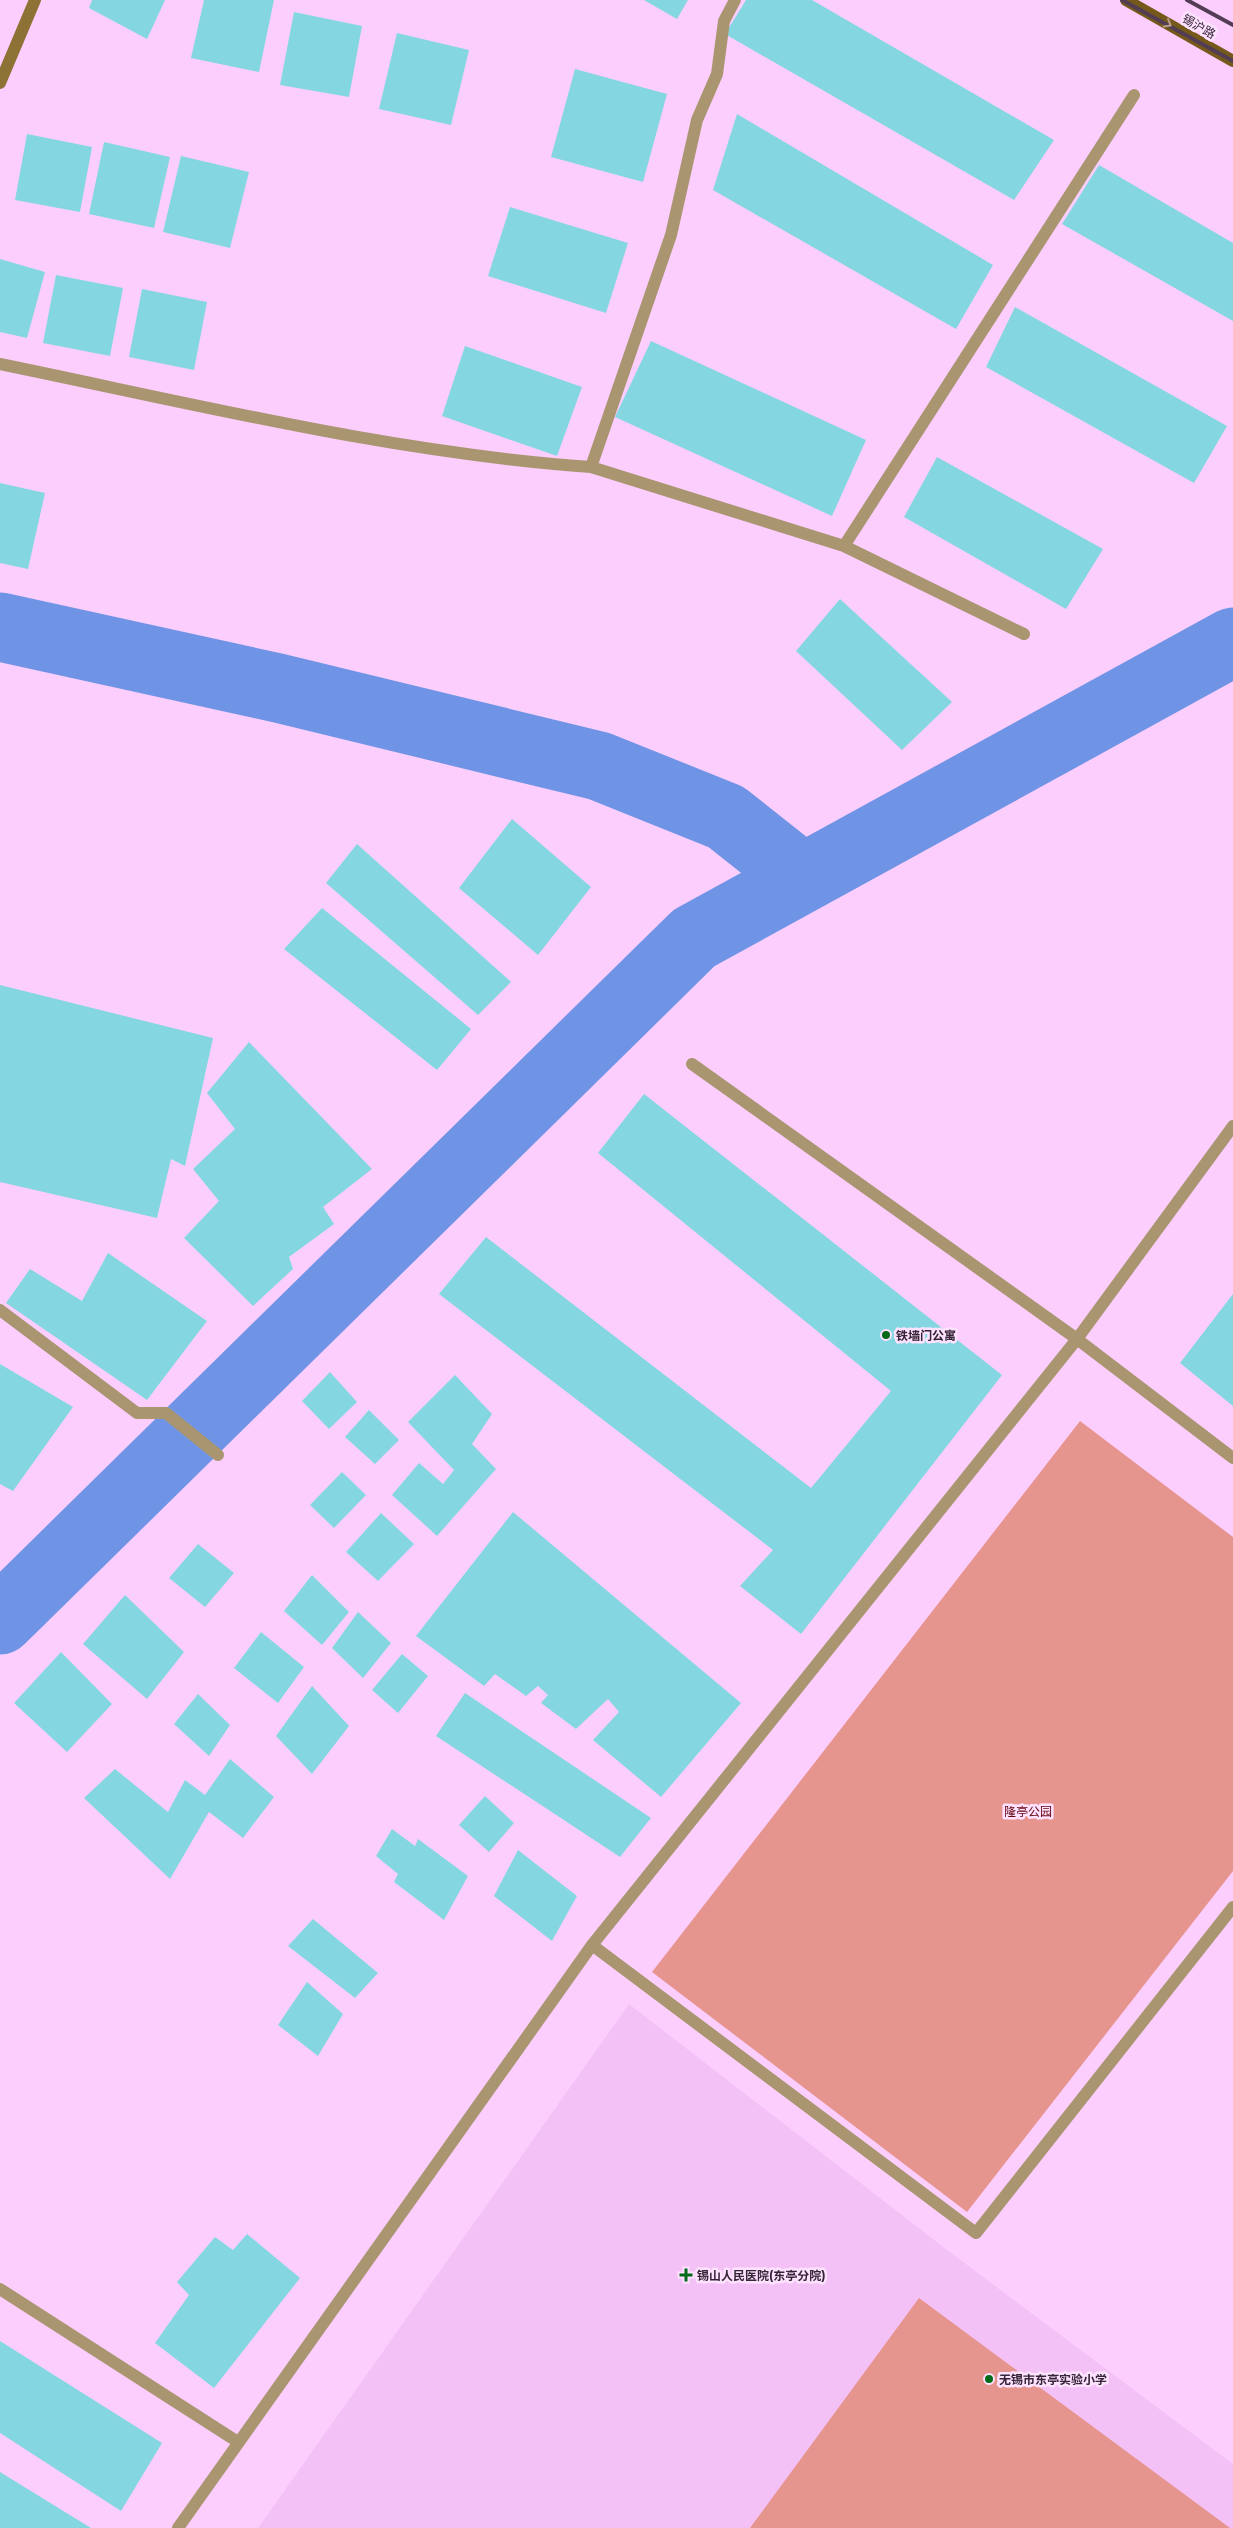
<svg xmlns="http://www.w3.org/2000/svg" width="1233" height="2528" font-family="Montserrat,'Noto Sans SC',sans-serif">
<rect width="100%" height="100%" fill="#fccefe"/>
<path fill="#f4c1f6" d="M 629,2004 L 951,2253 L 1233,2464 L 1233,2528 L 258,2528 Z"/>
<path fill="#e6958e" d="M 1080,1421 L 1233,1537 L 1233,1871 L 967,2212 L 652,1972 Z
M 919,2298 L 1230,2528 L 750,2528 Z"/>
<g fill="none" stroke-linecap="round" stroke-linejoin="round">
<path stroke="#7094e5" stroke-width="69" d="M 0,627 L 278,688 L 599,766 L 726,817 L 803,878
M 0,1620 L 694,938 L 1233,642"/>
</g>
<path fill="#84d7e0" d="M 92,0 L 165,0 L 147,39 L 89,8 Z
M 204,0 L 274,0 L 259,72 L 191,58 Z
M 644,0 L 688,0 L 677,19 Z
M 746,0 L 812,0 L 1054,140 L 1014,200 L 725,34 Z
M 294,12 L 362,26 L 349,97 L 280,85 Z
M 397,33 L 469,50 L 451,125 L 379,109 Z
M 575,69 L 667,94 L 643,182 L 551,157 Z
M 737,114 L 993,265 L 956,329 L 713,190 Z
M 27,134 L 92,147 L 80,212 L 15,200 Z
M 104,142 L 170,157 L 154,228 L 89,214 Z
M 181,156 L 249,172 L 230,248 L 163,232 Z
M 1099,165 L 1233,243 L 1233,321 L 1062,224 Z
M 510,207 L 628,243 L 606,313 L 488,276 Z
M 0,259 L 45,272 L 27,338 L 0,332 Z
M 56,275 L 123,288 L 110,356 L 43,343 Z
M 142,289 L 207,302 L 194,370 L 129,357 Z
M 1015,307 L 1227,426 L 1194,483 L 986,367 Z
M 651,341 L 866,440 L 832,516 L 615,417 Z
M 465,346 L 582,387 L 557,456 L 442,416 Z
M 937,457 L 1103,549 L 1066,609 L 904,517 Z
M 0,483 L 45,493 L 28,569 L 0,563 Z
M 840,599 L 952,702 L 902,750 L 796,651 Z
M 512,819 L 591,887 L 538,955 L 459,888 Z
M 357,844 L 511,982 L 478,1015 L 326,883 Z
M 322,908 L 471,1029 L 437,1070 L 284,949 Z
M 0,985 L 213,1038 L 185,1166 L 171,1159 L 157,1218 L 0,1182 Z
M 249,1042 L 372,1169 L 323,1207 L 334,1224 L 289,1257 L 293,1269 L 253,1306 L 184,1238 L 219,1201 L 193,1169 L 235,1129 L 207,1093 Z
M 644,1094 L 1002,1375 L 801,1634 L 740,1586 L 773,1550 L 439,1294 L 486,1237 L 811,1488 L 891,1391 L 598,1153 Z
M 108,1253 L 207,1321 L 147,1400 L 6,1303 L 30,1269 L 82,1301 Z
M 1233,1294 L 1233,1406 L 1180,1363 Z
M 0,1364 L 73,1407 L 13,1491 L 0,1484 Z
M 330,1372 L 357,1402 L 329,1429 L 302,1401 Z
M 455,1375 L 492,1414 L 472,1444 L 496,1469 L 437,1536 L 392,1495 L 419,1463 L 443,1484 L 454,1470 L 408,1422 Z
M 369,1410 L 399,1440 L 375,1464 L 345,1437 Z
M 342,1472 L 366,1495 L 334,1528 L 310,1505 Z
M 513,1512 L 741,1703 L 661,1797 L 593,1740 L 619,1712 L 608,1699 L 576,1729 L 541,1703 L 548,1695 L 538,1686 L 526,1696 L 495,1674 L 484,1686 L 416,1636 Z
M 381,1513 L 414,1544 L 378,1581 L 346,1552 Z
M 198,1544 L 234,1573 L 205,1607 L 169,1578 Z
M 312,1575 L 349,1612 L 322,1645 L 284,1611 Z
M 125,1595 L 184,1652 L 147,1699 L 83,1644 Z
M 358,1612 L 391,1643 L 363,1678 L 332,1648 Z
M 261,1632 L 304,1667 L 278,1703 L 234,1668 Z
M 61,1652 L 112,1704 L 67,1752 L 14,1703 Z
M 402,1654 L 428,1676 L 398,1713 L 372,1690 Z
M 312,1686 L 349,1726 L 312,1774 L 276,1736 Z
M 465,1693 L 651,1818 L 620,1857 L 436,1736 Z
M 198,1694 L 230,1725 L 209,1756 L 174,1724 Z
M 230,1759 L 274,1797 L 243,1838 L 209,1812 L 170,1879 L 84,1798 L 115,1769 L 168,1812 L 185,1780 L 205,1795 Z
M 485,1796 L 514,1823 L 489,1852 L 459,1825 Z
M 392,1829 L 415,1846 L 418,1839 L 468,1876 L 444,1920 L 394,1882 L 398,1874 L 376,1856 Z
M 518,1850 L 577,1896 L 552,1941 L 494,1896 Z
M 313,1919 L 378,1973 L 355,1998 L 288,1946 Z
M 307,1982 L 343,2014 L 318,2056 L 278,2025 Z
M 247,2234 L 300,2278 L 214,2388 L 155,2343 L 189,2295 L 177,2282 L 215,2237 L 233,2250 Z
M 0,2341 L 162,2443 L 121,2511 L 0,2433 Z
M 0,2472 L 91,2528 L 0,2528 Z"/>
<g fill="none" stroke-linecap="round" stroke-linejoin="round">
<path stroke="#a99670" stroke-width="12" d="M 592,1945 L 976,2233 L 1233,1907"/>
<path stroke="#a99670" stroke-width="12" d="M 0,364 C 195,404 392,453 591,467 L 844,546 L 1024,634
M 591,467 L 671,235 L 697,120 L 717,74 L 724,21 L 735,0
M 844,546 L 1134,95
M 692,1064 L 1077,1339 L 1233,1458
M 0,1310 L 137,1413 L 166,1413 L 218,1455
M 0,2289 L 238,2442
M 178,2528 L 592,1945 L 1077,1339 L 1233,1126"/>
<path stroke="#8d7235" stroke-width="12" d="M 0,83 L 35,0"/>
<path stroke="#74591a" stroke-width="12" d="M 1126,0 L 1233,61"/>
<path stroke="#533d54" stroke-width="4" d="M 1122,0 L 1233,61
M 1187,0 L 1233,25"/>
</g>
<defs><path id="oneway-chevron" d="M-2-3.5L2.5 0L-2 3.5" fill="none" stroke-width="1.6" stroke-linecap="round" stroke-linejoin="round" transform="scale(1.25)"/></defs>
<use stroke="#b99e8c" href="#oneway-chevron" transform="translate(1168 24) rotate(30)"/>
<g fill="#006a18" stroke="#fee2ff" stroke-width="2">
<circle cx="886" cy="1335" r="5"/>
<path d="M683.5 2267.5h5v5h5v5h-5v5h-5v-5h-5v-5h5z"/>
<circle cx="989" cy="2379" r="5"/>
</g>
<g text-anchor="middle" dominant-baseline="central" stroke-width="5" stroke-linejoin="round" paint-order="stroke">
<g font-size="12" fill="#352436" stroke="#fee2ff">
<text transform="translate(1199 26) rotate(30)">锡沪路</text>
</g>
<g font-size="12" font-weight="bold" fill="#352436" stroke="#fee2ff" text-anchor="start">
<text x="896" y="1335">铁墙门公寓</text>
<text x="697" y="2275">锡山人民医院(东亭分院)</text>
<text x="999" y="2379">无锡市东亭实验小学</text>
</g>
<g font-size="12" fill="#64040d" stroke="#fee2ff">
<text x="1028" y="1811">隆亭公园</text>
</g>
</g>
</svg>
